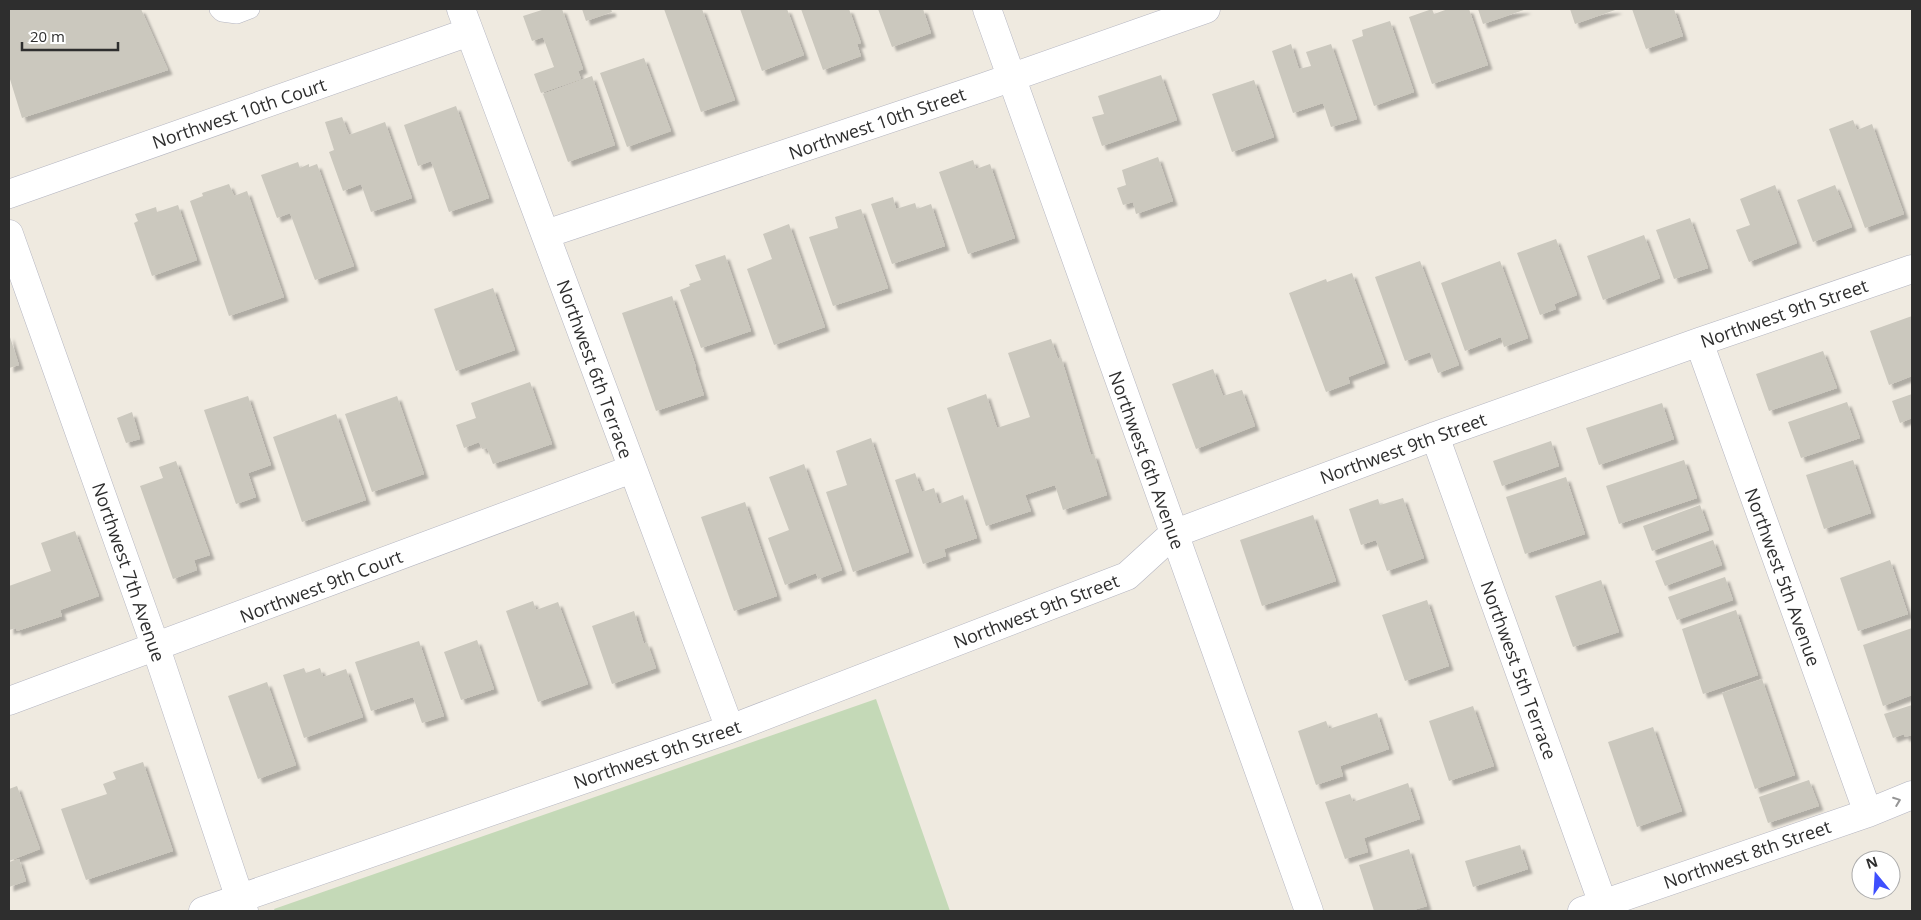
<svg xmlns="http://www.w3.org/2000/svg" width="1921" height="920" font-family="'Open Sans',sans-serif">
<defs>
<filter id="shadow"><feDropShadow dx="4.5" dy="4.5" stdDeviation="1" flood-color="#0004"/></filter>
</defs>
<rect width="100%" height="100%" fill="#efeae0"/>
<path fill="#c4d9b7" d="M 876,699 L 950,911 L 275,911 L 274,909 Z"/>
<path fill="#cbc8be" filter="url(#shadow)" d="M 9,9 L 141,9 L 168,70 L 22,118 L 9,76 Z
M 545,9 L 562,9 L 583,69 L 578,71 L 581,79 L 541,93 L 534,74 L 554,67 L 543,37 L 532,41 L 523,16 Z
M 582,9 L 611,9 L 612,12 L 586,21 Z
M 664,9 L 702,9 L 735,100 L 701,112 Z
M 740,9 L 787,9 L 804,55 L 762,71 Z
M 801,9 L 849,9 L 861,43 L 857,44 L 861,56 L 823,70 Z
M 878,9 L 923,9 L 931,33 L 892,47 Z
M 1432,9 L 1434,14 L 1448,9 L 1469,9 L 1488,65 L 1432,84 L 1409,17 Z
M 1478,9 L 1527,9 L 1483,24 Z
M 1570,9 L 1618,9 L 1575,24 Z
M 1632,9 L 1674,9 L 1683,36 L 1646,49 Z
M 1390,21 L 1414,92 L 1374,106 L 1352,40 L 1363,36 L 1362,30 Z
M 1291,44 L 1299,69 L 1311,66 L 1306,52 L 1331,44 L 1357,119 L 1331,127 L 1323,103 L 1293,113 L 1272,51 Z
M 644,58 L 671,131 L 627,147 L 600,73 Z
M 1161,75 L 1177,120 L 1102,146 L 1092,117 L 1104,114 L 1098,96 Z
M 592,76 L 615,145 L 568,162 L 543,94 Z
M 1254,80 L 1274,137 L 1232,152 L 1212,94 Z
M 456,106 L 489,198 L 449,212 L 431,161 L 418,166 L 404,125 Z
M 342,117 L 349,135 L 385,122 L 412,198 L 371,212 L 361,184 L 343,191 L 329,152 L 334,150 L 325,122 Z
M 1853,120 L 1857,130 L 1872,124 L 1904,214 L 1865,228 L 1829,129 Z
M 1158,157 L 1173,201 L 1136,214 L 1133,202 L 1123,205 L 1117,188 L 1126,185 L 1122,170 Z
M 973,160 L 976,169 L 990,164 L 1015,238 L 968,254 L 939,172 Z
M 298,162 L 300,168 L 309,164 L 309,167 L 317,164 L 354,266 L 315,280 L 290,213 L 277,218 L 261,175 Z
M 229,184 L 234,196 L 247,191 L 284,297 L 229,316 L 190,201 L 203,196 L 202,193 Z
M 1775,185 L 1797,243 L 1749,262 L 1736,230 L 1750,225 L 1740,199 Z
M 1835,185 L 1852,227 L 1813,242 L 1797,200 Z
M 893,197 L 896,209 L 915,203 L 917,209 L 931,204 L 945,246 L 892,264 L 871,204 Z
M 178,205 L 197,260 L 152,276 L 134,223 L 138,221 L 135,214 L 156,207 L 157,212 Z
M 861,209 L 888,288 L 833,306 L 809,237 L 838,228 L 835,217 Z
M 1690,218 L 1708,268 L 1674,279 L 1656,230 Z
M 789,224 L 825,327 L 774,345 L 747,269 L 772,259 L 763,234 Z
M 1644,235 L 1660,278 L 1603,300 L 1587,256 Z
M 1556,239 L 1577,295 L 1554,304 L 1556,309 L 1540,315 L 1517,253 Z
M 725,255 L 751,331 L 701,348 L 680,290 L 690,286 L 689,284 L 701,280 L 695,265 Z
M 1420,261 L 1459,365 L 1438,373 L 1430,352 L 1405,361 L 1375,277 Z
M 1500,261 L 1528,338 L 1504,347 L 1501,337 L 1465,351 L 1441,283 Z
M 1352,273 L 1385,363 L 1348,377 L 1350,383 L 1326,392 L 1289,293 L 1326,279 L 1327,282 Z
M 493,288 L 515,350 L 456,371 L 434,309 Z
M 672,296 L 696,367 L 695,367 L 704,395 L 656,411 L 622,313 Z
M 1912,316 L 1912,376 L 1889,385 L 1870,331 Z
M 9,334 L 19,365 L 9,368 Z
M 1051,339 L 1058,359 L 1061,357 L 1091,455 L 1094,454 L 1107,495 L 1063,510 L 1055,485 L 1025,495 L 1031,511 L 986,526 L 947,408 L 986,394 L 997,428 L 1030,417 L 1008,353 Z
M 1823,351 L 1837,388 L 1769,411 L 1756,374 Z
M 1213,369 L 1223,396 L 1242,390 L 1255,426 L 1196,449 L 1172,384 Z
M 530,382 L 552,444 L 493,464 L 487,448 L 482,449 L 479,442 L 464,448 L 456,425 L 476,418 L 471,403 Z
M 1912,394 L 1912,418 L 1900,423 L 1892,401 Z
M 248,396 L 271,465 L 248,473 L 256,497 L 236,504 L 204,410 Z
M 397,396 L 424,474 L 372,492 L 345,414 Z
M 1847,402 L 1860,438 L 1801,458 L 1788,422 Z
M 1662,403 L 1674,439 L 1599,465 L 1586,428 Z
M 132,412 L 140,439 L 126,443 L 117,418 Z
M 336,414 L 366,500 L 302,522 L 273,437 Z
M 871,438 L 909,552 L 853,572 L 826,492 L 847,485 L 836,451 Z
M 1551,441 L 1559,466 L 1502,486 L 1493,461 Z
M 1684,460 L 1697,498 L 1619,524 L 1606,486 Z
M 1853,460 L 1871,513 L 1824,529 L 1806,475 Z
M 176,461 L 210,555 L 194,560 L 197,570 L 173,579 L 140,486 L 163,478 L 159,467 Z
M 804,464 L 842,570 L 818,579 L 816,573 L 785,585 L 768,538 L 789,530 L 769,477 Z
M 915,473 L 922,492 L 934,488 L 939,504 L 963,495 L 977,538 L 944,549 L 946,556 L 923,564 L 895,480 Z
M 1566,477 L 1585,534 L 1525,554 L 1506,497 Z
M 1403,498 L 1424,558 L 1387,571 L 1376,540 L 1361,545 L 1349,509 L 1378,499 L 1380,505 Z
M 745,502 L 777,596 L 734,611 L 701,517 Z
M 1700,505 L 1709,530 L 1652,551 L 1643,526 Z
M 1313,515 L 1336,581 L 1262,606 L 1240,540 Z
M 75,531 L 99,596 L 60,610 L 62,616 L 17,631 L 16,628 L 9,630 L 9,586 L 51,571 L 41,543 Z
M 1713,540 L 1722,565 L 1665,586 L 1655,561 Z
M 1890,560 L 1908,614 L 1858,631 L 1840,578 Z
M 1725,577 L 1733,600 L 1677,620 L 1668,597 Z
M 1601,580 L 1619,632 L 1573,647 L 1555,596 Z
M 1427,600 L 1449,666 L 1405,681 L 1382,615 Z
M 533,601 L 536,610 L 558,602 L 588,684 L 538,702 L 506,611 Z
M 1736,610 L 1758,675 L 1703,694 L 1682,629 Z
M 634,611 L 644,644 L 647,642 L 656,668 L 612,684 L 592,626 Z
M 1912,628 L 1912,695 L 1883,706 L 1863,645 Z
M 477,640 L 494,689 L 461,700 L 444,652 Z
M 419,641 L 444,716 L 422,723 L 413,697 L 371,711 L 355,662 Z
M 304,668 L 306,673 L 320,668 L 323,677 L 346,669 L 363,717 L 304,738 L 283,675 Z
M 1762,679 L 1795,775 L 1755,789 L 1722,693 Z
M 267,682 L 296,765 L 258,779 L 228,696 Z
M 1912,705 L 1912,735 L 1905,737 L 1904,734 L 1893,738 L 1884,714 Z
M 1473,706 L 1494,766 L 1449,781 L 1429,721 Z
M 1377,713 L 1389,749 L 1340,766 L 1343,776 L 1316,785 L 1298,731 L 1326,721 L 1329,729 Z
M 1653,727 L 1682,811 L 1637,827 L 1608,742 Z
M 143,762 L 173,851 L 86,880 L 61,809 L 107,794 L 103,784 L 116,779 L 113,772 Z
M 1809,780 L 1819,806 L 1768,823 L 1759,797 Z
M 1408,783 L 1420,819 L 1364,838 L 1368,852 L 1345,859 L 1325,802 L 1350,794 L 1353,802 Z
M 17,786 L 40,849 L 9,861 L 9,789 Z
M 1520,845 L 1528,869 L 1473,887 L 1465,861 Z
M 1409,849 L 1427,906 L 1410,911 L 1374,911 L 1359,865 Z
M 19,859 L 26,881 L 9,887 L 9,862 Z"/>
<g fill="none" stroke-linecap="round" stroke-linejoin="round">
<defs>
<path id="lane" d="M 219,9 L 222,12 L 237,14 L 250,9"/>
<path id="street" d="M 461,9 L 730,729
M 987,9 L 1309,911
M 9,194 L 469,32
M 9,234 L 156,648 L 244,911
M 546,234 L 984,87 L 1206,9
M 1699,342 L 1868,813
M 1435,436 L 1603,904
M 9,701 L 632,469
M 203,911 L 730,729 L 1127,576 L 1173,534 L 1435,436 L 1699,342 L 1912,269
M 1582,911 L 1868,813 L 1912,795"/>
</defs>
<use href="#lane" stroke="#b4b5c1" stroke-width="20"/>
<use href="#street" stroke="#b4b5c1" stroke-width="29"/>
<use href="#lane" stroke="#fff" stroke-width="19"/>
<use href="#street" stroke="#fff" stroke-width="28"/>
</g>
<defs><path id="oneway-chevron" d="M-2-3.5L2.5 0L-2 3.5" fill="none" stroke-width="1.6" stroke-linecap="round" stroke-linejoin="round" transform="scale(1.25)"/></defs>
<use stroke="#969696" href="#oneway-chevron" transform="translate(1897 801) rotate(-21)"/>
<g text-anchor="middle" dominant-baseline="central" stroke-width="4" stroke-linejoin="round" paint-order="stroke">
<g font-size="18" fill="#2e2e2e" stroke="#fff">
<text transform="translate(239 113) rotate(-19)">Northwest 10th Court</text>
<text transform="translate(877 123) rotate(-19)">Northwest 10th Street</text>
<text transform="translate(1784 313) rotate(-19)">Northwest 9th Street</text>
<text transform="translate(595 369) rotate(70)">Northwest 6th Terrace</text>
<text transform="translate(1403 448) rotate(-20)">Northwest 9th Street</text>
<text transform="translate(1147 460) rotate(70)">Northwest 6th Avenue</text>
<text transform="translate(129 572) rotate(71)">Northwest 7th Avenue</text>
<text transform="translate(1783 577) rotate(70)">Northwest 5th Avenue</text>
<text transform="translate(321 586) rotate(-21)">Northwest 9th Court</text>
<text transform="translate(1036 611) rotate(-21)">Northwest 9th Street</text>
<text transform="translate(1519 670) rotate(70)">Northwest 5th Terrace</text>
<text transform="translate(657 754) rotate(-19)">Northwest 9th Street</text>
<text transform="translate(1747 854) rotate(-19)">Northwest 8th Street</text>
</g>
</g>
<rect width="1921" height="920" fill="none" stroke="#2e2e2e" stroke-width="20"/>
<g transform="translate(1876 875) rotate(342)"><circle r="24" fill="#ffffff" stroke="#ababab"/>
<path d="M0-4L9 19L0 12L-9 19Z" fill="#3e4ffe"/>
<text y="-8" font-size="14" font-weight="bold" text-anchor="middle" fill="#2e2e2e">N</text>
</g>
<path d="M22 42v8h96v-8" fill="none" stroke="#2e2e2e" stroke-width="2.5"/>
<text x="30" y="42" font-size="15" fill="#2e2e2e" stroke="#ffffff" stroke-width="4" paint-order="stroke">20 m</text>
</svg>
